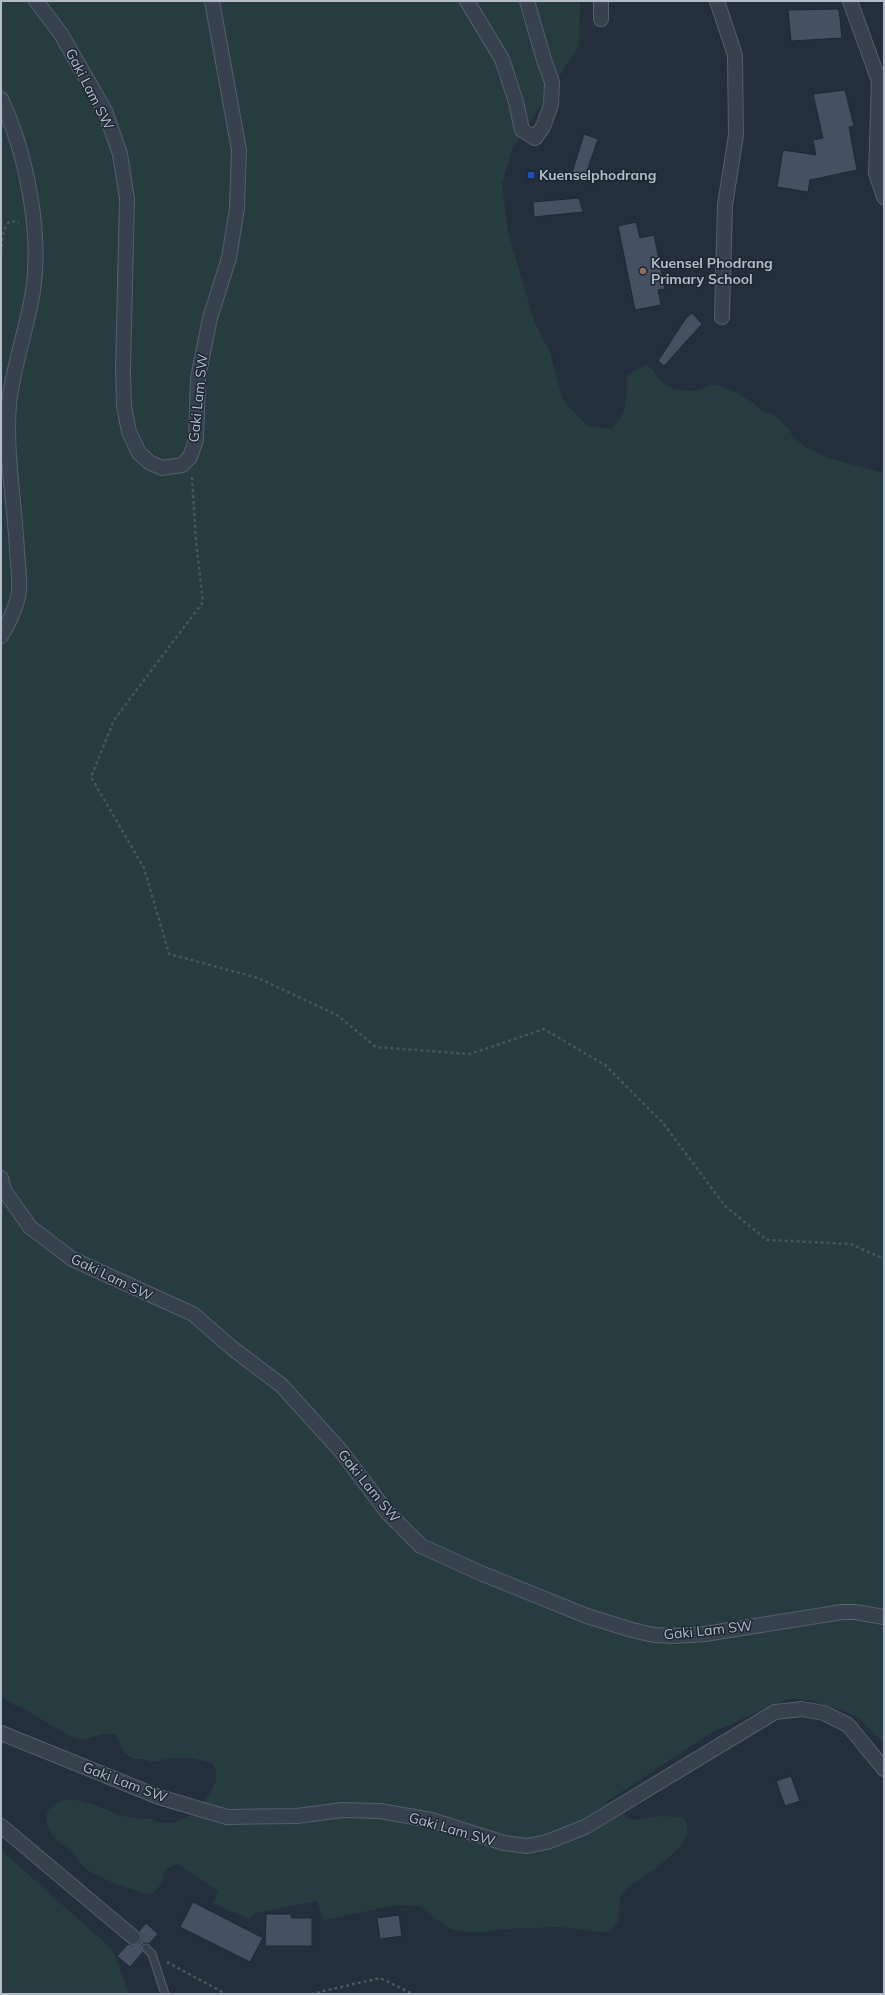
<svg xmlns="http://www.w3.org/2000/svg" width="885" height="1995" font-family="Mulish,sans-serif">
<rect width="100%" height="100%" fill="#242f3e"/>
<path fill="#263c3f" d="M 1,1 L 580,1 L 579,46 L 512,149 L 502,184 L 508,232 L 535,324 L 550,352 L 563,400 L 587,426 L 611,429 C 628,415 627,395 627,375 L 646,365 L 654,371 L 658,379 L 665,385 L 674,389 L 694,391 L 715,384 L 735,392 L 755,404 L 762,411 L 773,414 L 788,428 L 793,437 L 809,449 L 828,458 L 884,473 L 884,1744 L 859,1718 L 845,1711 L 812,1701 L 792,1698 L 766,1708 L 709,1734 L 606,1802 L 631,1820 L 659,1816 L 683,1817 C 705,1845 640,1875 624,1892 C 612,1905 629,1916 608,1933 L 560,1927 L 502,1929 L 482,1933 L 461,1931 L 450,1929 L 419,1906 L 398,1905 L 324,1920 L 317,1901 L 255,1913 L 249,1919 L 213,1903 L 218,1891 L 178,1864 L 169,1868 L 163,1874 L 163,1882 L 152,1894 C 139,1893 95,1877 85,1868 C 79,1864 77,1856 72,1851 C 68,1847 61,1845 57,1841 C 45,1829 40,1810 59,1802 C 74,1795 100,1807 114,1813 C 125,1817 139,1819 150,1819 C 154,1819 157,1822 161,1823 C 181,1826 201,1809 210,1793 C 217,1781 219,1774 212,1763 L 191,1758 L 171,1758 L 151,1762 L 142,1759 L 133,1759 L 124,1752 L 115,1734 L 103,1734 L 82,1740 L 71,1737 L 23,1708 L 14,1705 L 1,1696 Z
M 1,1850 L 113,1950 L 129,1994 L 1,1994 Z"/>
<path fill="#455162" stroke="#1f2835" d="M 839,9 L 842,38 L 791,41 L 788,10 Z
M 845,90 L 854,126 L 849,127 L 857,170 L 810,180 L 808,192 L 777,187 L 783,150 L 816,155 L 813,140 L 823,138 L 813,94 Z
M 584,134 L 598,139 L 586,174 L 572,173 Z
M 579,198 L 583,212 L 534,217 L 533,202 Z
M 636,222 L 640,238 L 654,235 L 665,289 L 658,290 L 661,305 L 635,310 L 618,226 Z
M 692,313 L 702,324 L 664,366 L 658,361 L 686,318 Z
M 791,1776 L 800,1801 L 785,1806 L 776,1781 Z
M 193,1902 L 263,1938 L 250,1962 L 180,1927 Z
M 266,1914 L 291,1914 L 291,1918 L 312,1918 L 312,1946 L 265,1946 Z
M 399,1915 L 402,1936 L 380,1939 L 377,1918 Z
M 146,1923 L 158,1934 L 149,1944 L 145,1943 L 142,1945 L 143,1952 L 130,1967 L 117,1956 L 128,1944 L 132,1945 L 139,1943 L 141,1938 L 139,1931 Z"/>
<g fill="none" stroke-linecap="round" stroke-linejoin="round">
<defs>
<path id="lane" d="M 146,1948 L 152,1954 L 165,1994"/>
<path id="street" d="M 36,1 L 61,34 L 105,111 L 120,154 L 127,199 L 123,370 L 124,406 L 129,432 L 139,453 L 149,462 L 162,468 L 182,465 L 190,457 L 196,440 L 198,378 L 210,318 L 229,258 L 237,208 L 239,150 L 212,1
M 467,1 L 502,59 L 516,102 L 522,130 L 535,138 L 543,127 L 551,105 L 552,82 L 544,60 L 527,1
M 601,1 L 601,19
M 717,1 L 735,55 L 736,135 L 725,205 L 722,317
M 850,1 L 879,81 L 876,173 L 884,197
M 1,99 C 26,152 42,232 33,291 C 27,329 13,366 9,404 C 5,453 15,503 17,552 C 18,564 20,579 19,591 C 17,607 9,622 1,636
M 1,1178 L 4,1190 L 30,1227 L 72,1259 L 193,1314 L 232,1348 L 281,1385 L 341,1451 L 387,1512 L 421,1546 L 483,1574 L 587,1616 L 632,1630 L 654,1635 L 673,1636 L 705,1634 L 842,1612 L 855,1612 L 884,1617
M 1,1733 L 159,1797 L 227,1817 L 297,1816 L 342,1810 L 380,1811 L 431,1820 L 504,1843 L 527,1846 L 547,1842 L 585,1827 L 775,1712 L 802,1709 L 824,1713 L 848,1725 L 884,1769
M 1,1826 L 133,1937"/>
</defs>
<use href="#lane" stroke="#565f6c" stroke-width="9"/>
<use href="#street" stroke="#565f6c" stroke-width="16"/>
<path stroke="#44595c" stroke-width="2.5" stroke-dasharray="3 3" stroke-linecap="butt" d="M 1,253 C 2,243 2,228 10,221 L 19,222
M 192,477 L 196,541 L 203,602 L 114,720 L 91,777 L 144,868 L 169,954 L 258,978 L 337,1015 L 376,1047 L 470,1054 L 544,1029 L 605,1065 L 663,1123 L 725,1206 L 767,1240 L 851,1244 L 884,1259
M 167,1962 L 226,1994
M 311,1994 L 380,1978 L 413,1994"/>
<use href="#lane" stroke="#38414e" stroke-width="7"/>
<use href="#street" stroke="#38414e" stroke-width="14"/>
</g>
<rect fill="#1a4fb4" stroke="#1d2633" stroke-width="1.5" x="527" y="171" width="8" height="8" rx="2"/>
<circle fill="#8d6e63" stroke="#1d2633" stroke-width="1.5" cx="643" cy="271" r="4"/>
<g text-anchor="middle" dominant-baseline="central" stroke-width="3" stroke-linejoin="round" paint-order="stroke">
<g font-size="14" fill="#b4bcc9" stroke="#1d2633">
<text transform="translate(90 89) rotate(63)">Gaki Lam SW</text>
<text transform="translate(198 398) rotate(-84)">Gaki Lam SW</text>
<text transform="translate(112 1277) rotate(26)">Gaki Lam SW</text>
<text transform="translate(369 1486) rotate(51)">Gaki Lam SW</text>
<text transform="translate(708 1630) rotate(-6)">Gaki Lam SW</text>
<text transform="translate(125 1782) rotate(21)">Gaki Lam SW</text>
<text transform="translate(452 1829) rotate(16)">Gaki Lam SW</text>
</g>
<g font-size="14" font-weight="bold" fill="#b4bcc9" stroke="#1d2633" text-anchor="start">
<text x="539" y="175">Kuenselphodrang</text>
<text x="651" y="263">Kuensel Phodrang<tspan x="651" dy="16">Primary School</tspan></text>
</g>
</g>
<rect width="885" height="1995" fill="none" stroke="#b4bcc9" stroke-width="4"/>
</svg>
